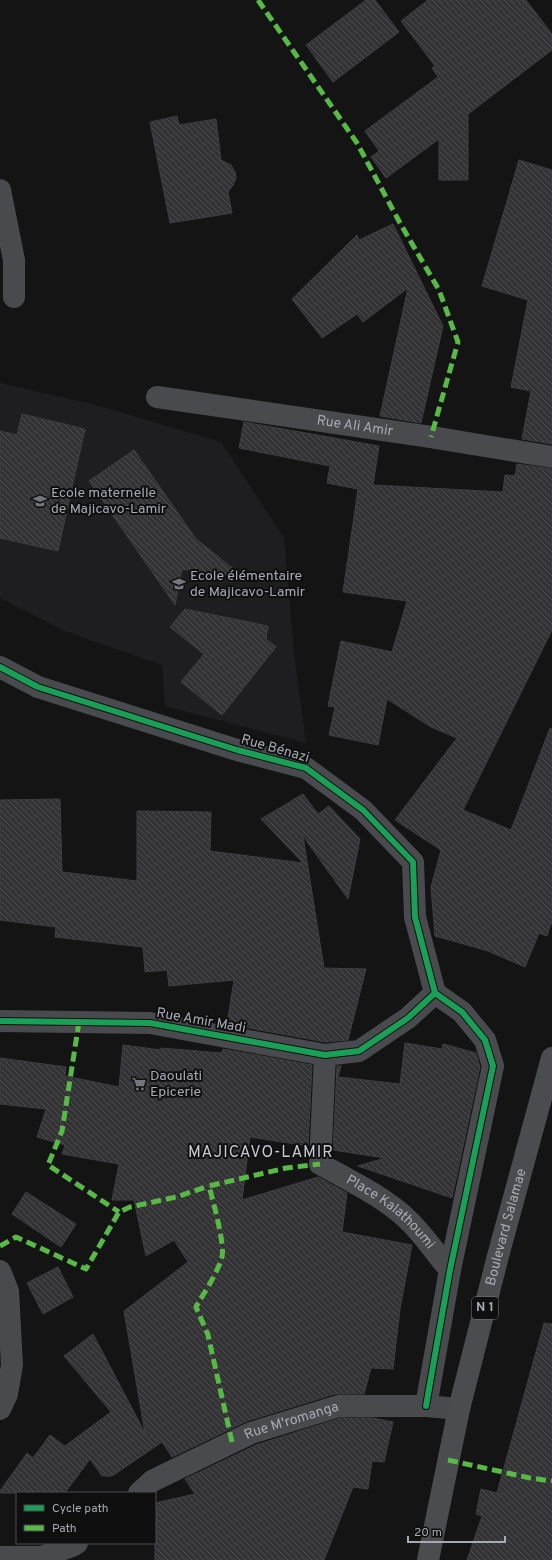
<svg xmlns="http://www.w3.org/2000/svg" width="552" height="1560" font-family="Overpass,sans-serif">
<defs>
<pattern id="building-back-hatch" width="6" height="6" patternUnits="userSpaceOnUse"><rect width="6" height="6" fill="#333336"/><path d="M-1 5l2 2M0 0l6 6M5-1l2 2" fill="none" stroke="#4e4e51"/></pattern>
</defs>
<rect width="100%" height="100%" fill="#141415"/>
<path fill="#1e1e20" d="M 0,383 L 92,404 L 221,442 L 284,538 L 295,661 L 306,743 L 165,706 L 162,665 L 64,631 L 0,598 Z"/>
<path fill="url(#building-back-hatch)" stroke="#3d3e41" d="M 366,0 L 375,0 L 399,32 L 333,82 L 306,45 Z
M 428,0 L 526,0 L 552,34 L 552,50 L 468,114 L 468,180 L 439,180 L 439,139 L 386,178 L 371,157 L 379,151 L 365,131 L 438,77 L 432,68 L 435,66 L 401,21 Z
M 177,116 L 179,125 L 216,119 L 221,160 L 231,165 L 235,172 L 236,178 L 233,185 L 228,192 L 232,213 L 170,223 L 150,122 Z
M 519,160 L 552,170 L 552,444 L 522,439 L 531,391 L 511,387 L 528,300 L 482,286 Z
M 393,224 L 443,326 L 421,423 L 380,416 L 408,288 L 363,322 L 357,314 L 322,338 L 292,299 L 357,235 L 359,240 Z
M 22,414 L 85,429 L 58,551 L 0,538 L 0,431 L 17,435 Z
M 244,422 L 379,446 L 373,485 L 503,492 L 505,475 L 515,476 L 517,464 L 552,469 L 552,630 L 463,810 L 511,830 L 550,728 L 552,729 L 552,921 L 547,936 L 539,933 L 525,967 L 488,951 L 435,936 L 431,887 L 441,850 L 395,820 L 457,738 L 431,727 L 387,699 L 378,745 L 329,735 L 335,707 L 328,706 L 341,641 L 392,652 L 407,601 L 343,592 L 358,489 L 327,483 L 330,466 L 239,448 Z
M 134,450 L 196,539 L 245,578 L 182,569 L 175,605 L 89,481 Z
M 185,609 L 268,626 L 266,639 L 276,647 L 222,715 L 181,682 L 204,654 L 170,627 Z
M 303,794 L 318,814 L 329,806 L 360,839 L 348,899 L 303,836 L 324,968 L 366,969 L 348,1040 L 325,1042 L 227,1024 L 234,980 L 169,986 L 167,970 L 145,972 L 143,947 L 55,937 L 56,927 L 0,920 L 0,800 L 60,799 L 62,872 L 137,881 L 137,811 L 211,812 L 210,851 L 303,863 L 261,819 Z
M 405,1043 L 442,1049 L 443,1044 L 476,1053 L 480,1067 L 452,1198 L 358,1166 L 385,1158 L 333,1150 L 337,1066 L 341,1066 L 338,1077 L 400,1084 Z
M 123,1045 L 161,1050 L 161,1048 L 222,1053 L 223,1049 L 312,1065 L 308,1146 L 250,1137 L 242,1200 L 318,1177 L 347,1193 L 342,1232 L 412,1245 L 400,1309 L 393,1369 L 371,1368 L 364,1394 L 335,1394 L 247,1421 L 172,1457 L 162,1442 L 112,1476 L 102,1476 L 90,1459 L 65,1493 L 0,1493 L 0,1491 L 27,1453 L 33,1458 L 50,1435 L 65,1446 L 111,1412 L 64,1356 L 93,1334 L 145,1433 L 124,1311 L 188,1262 L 174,1240 L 146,1256 L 134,1200 L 112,1200 L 119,1164 L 62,1154 L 65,1145 L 37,1137 L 46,1109 L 0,1104 L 0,1058 L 66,1067 L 65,1076 L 119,1087 Z
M 26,1192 L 76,1224 L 61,1247 L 12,1214 Z
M 58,1267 L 73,1297 L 43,1314 L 27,1283 Z
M 544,1323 L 552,1324 L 552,1560 L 467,1560 L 482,1516 L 476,1514 L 481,1489 L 497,1493 Z
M 341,1418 L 373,1418 L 393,1422 L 384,1462 L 372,1461 L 368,1489 L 353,1487 L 324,1560 L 155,1560 L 155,1503 L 195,1494 L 185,1479 L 256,1445 Z"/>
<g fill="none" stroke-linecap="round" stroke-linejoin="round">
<g stroke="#494a4d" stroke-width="22">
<path d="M 0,190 L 14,260 L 14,297"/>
<path id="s1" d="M 157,397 L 431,437 L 552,457"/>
<path d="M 0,667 L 38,687 L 237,750 L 306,768 L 363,810 L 413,862 L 415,917 L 435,993"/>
<path d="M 0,1021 L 150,1023 L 325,1055 L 359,1051 L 408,1018 L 435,993"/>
<path id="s2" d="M 325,1055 L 320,1164 C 347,1179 386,1198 408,1220 C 424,1235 436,1254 450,1270"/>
<path d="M 0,1271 L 8,1291 L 12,1365 L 7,1394 L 0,1409"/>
<path d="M 426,1406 L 450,1270 L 493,1066 L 485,1040 L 462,1012 L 435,993"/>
<path id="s3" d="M 139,1493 L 152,1481 L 251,1433 L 339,1406 L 426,1406 L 459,1409"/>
<path d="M 0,1557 L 42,1557 L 72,1546 L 77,1543"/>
</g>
<path stroke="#4b4c4f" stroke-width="22" id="s4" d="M 428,1560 L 459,1409 L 498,1256 L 552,1058"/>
<path stroke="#58b947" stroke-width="5" stroke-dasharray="10 5" stroke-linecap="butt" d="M 258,0 L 357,143 L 400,223 L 439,290 L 458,342 L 431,437
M 79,1022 L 62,1131 L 48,1165 L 119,1212
M 0,1246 L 16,1237 L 86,1269 L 119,1212 L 130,1207 L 176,1197 L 209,1186
M 232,1442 L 208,1335 L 196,1307 C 205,1291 217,1274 222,1257 C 225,1244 213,1201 209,1186 L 286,1168 L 320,1164
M 448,1460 L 530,1478 L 552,1481"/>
<defs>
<path id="cycleway" d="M 0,667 L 38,687 L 237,750 L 306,768 L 363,810 L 413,862 L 415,917 L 435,993
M 0,1021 L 150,1023 L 325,1055 L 359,1051 L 408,1018 L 435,993
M 426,1406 L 450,1270 L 493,1066 L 485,1040 L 462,1012 L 435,993"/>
</defs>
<use href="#cycleway" stroke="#0f0f10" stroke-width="8"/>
<use href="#cycleway" stroke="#1a9f57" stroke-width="6"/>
</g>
<defs>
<symbol id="school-bare" viewBox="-9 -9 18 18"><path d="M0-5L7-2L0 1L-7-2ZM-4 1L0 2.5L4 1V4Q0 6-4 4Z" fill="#74757d" stroke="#0f0f10" stroke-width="2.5" paint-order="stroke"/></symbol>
<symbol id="supermarket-bare" viewBox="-9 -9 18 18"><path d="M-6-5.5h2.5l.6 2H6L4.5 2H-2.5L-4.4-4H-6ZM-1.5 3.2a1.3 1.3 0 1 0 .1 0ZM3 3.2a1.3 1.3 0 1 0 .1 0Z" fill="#74757d" stroke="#0f0f10" stroke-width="2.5" paint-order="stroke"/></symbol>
</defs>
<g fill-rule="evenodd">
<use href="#school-bare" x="30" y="491" width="20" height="20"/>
<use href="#school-bare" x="169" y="574" width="20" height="20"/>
<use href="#supermarket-bare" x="129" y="1074" width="20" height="20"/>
</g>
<g text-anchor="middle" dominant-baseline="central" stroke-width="4" stroke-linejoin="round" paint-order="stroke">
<rect fill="#0f0f10" stroke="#797b84" stroke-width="1" x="472" y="1297" width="26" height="22" rx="3"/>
<g font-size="13" font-weight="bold" fill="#a7a9b5">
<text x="485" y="1308">N 1</text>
</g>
<g font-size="14" fill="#a7a9b5" stroke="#0f0f10">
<text stroke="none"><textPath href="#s1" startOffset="200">Rue Ali Amir</textPath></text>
<text transform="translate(275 749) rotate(16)">Rue Bénazi</text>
<text transform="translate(201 1021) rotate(10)">Rue Amir Madi</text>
<text stroke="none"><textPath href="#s2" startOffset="195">Place Kalathoumi</textPath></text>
<text stroke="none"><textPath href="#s4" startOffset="342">Boulevard Salamae</textPath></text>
<text stroke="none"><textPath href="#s3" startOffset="170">Rue M'romanga</textPath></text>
</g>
<g font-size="14" fill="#a7a9b5" stroke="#0f0f10" text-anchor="start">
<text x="51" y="493">Ecole maternelle<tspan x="51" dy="16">de Majicavo-Lamir</tspan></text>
<text x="190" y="576">Ecole élémentaire<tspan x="190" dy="16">de Majicavo-Lamir</tspan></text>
<text x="150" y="1076">Daoulati<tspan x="150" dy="16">Epicerie</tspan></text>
</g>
<g font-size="16" letter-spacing="1" fill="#c7c8d1" stroke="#0f0f10">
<text x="261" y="1153">MAJICAVO-LAMIR</text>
</g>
</g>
<rect x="16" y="1492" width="140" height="52" fill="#0f0f10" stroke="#4c4d52"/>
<rect x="24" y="1505" width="20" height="6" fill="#1a9f57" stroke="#4c4d52"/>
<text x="52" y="1512" font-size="12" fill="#a7a9b5">Cycle path</text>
<rect x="24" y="1525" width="20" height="6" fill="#58b947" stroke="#4c4d52"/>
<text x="52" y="1532" font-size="12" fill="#a7a9b5">Path</text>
<path d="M408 1536v6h97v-6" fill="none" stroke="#a7a9b5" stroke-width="2"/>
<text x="414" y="1536" font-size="12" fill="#a7a9b5" stroke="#0f0f10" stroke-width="3" paint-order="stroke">20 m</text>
</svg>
